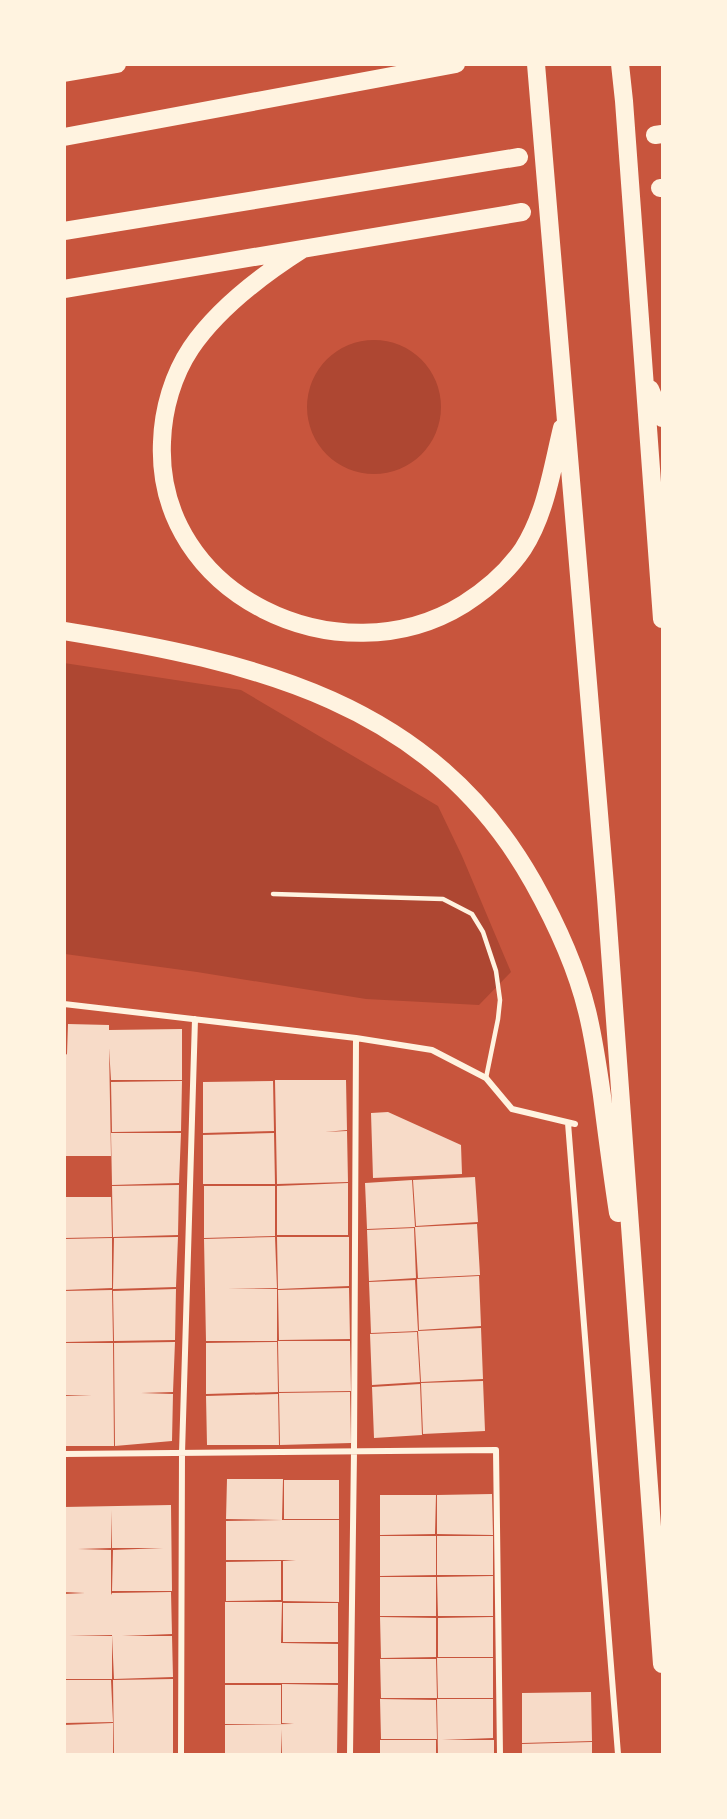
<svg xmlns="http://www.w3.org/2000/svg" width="727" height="1819" font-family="Figtree,sans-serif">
<rect width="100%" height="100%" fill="#c8553d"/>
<path fill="#ae4732" d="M307 407a67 67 0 1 1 134 0a67 67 0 1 1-134 0Z
M 64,663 L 241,690 L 438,806 L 462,856 L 511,972 L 479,1005 L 366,999 L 197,972 L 65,954 Z"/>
<path fill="#f7dbc8" d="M 68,1024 L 109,1025 L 109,1030 L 182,1029 L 182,1080 L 111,1080 L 109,1048 L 111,1156 L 64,1156 L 64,1056 L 67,1054 Z
M 275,1080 L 346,1080 L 347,1130 L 325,1132 L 347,1131 L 348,1182 L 277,1184 Z
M 182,1081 L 181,1131 L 112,1132 L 111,1082 Z
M 273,1081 L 274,1131 L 203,1133 L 203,1082 Z
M 388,1112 L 461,1145 L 462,1174 L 373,1178 L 371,1113 Z
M 111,1133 L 181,1133 L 179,1183 L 112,1185 Z
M 274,1133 L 275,1184 L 203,1184 L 203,1135 Z
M 475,1177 L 478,1222 L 416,1226 L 413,1180 Z
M 412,1180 L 415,1227 L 367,1229 L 365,1183 Z
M 348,1183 L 348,1235 L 277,1235 L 277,1186 Z
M 179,1185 L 178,1235 L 113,1237 L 112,1186 Z
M 204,1186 L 275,1186 L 275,1236 L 204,1238 Z
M 64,1197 L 111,1197 L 112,1237 L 64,1238 Z
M 477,1224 L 480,1275 L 418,1278 L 415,1227 Z
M 414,1228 L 416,1278 L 369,1281 L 367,1230 Z
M 178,1237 L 176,1287 L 113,1289 L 114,1238 Z
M 275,1237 L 277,1288 L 227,1289 L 277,1289 L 277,1341 L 206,1341 L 204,1239 Z
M 277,1237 L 349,1237 L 349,1286 L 278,1289 Z
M 112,1238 L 112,1288 L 64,1290 L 64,1239 Z
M 479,1276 L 481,1326 L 419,1330 L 417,1279 Z
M 415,1280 L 418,1331 L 371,1333 L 369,1282 Z
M 349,1288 L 350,1339 L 279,1340 L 278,1290 Z
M 176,1289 L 175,1340 L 114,1341 L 113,1291 Z
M 112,1290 L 113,1341 L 64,1342 L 64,1291 Z
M 481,1328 L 483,1379 L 421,1382 L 418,1331 Z
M 417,1332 L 420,1382 L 372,1385 L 370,1334 Z
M 278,1341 L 350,1341 L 351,1391 L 279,1392 Z
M 175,1342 L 173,1392 L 141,1393 L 173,1394 L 172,1441 L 115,1446 L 114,1343 Z
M 277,1342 L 278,1392 L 206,1394 L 206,1343 Z
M 64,1343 L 113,1343 L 114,1446 L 64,1446 L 64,1396 L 92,1395 L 64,1395 Z
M 483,1381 L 485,1431 L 423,1434 L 421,1383 Z
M 420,1384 L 422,1435 L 374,1438 L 372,1387 Z
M 350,1392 L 351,1443 L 280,1445 L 279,1393 Z
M 278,1394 L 279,1445 L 207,1445 L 206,1396 Z
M 227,1479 L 283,1479 L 282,1520 L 226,1519 Z
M 284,1480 L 339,1480 L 339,1519 L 284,1519 Z
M 492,1494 L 493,1535 L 437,1534 L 437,1495 Z
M 380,1495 L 436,1495 L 435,1534 L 380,1535 Z
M 171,1505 L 172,1591 L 112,1591 L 113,1550 L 163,1548 L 112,1548 L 111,1510 L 111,1548 L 78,1549 L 111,1550 L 111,1595 L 112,1593 L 171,1592 L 172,1634 L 122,1636 L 172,1636 L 173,1677 L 114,1679 L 112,1635 L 69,1636 L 112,1636 L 112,1679 L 64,1679 L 64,1594 L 85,1593 L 64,1592 L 64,1507 Z
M 283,1520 L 339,1520 L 339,1602 L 283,1601 L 283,1561 L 296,1560 L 226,1560 L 226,1521 Z
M 380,1536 L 436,1536 L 436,1575 L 380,1576 Z
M 437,1536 L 493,1536 L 493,1575 L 437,1575 Z
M 281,1561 L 281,1600 L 226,1601 L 226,1562 Z
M 493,1576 L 493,1616 L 438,1616 L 437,1577 Z
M 380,1577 L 436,1577 L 436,1616 L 380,1616 Z
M 225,1602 L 282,1602 L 281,1643 L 338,1644 L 338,1683 L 225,1683 Z
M 283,1603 L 338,1603 L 338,1642 L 283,1642 Z
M 380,1617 L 436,1618 L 436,1657 L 381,1658 Z
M 493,1617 L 493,1657 L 438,1657 L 438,1618 Z
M 437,1658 L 493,1658 L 493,1698 L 438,1698 Z
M 380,1659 L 436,1659 L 437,1698 L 381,1698 Z
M 173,1679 L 173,1754 L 114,1754 L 113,1680 Z
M 64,1680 L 111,1680 L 113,1722 L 64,1723 Z
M 282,1684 L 338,1685 L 337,1754 L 282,1754 L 281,1729 L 281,1754 L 225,1754 L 225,1725 L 294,1724 L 282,1723 Z
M 225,1685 L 281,1685 L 281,1724 L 225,1724 Z
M 591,1692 L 592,1741 L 522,1743 L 522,1693 Z
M 380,1699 L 436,1700 L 437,1739 L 381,1739 Z
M 437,1699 L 493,1699 L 493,1738 L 442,1740 L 494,1740 L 494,1754 L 438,1754 Z
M 113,1723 L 113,1754 L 64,1754 L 64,1725 Z
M 380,1740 L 436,1740 L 436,1754 L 380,1754 Z
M 592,1742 L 592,1754 L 522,1754 L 522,1744 Z"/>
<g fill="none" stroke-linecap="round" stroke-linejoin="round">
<path stroke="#fff3e0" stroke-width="4.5" d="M 273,894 L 443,899 L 472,914 L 483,932 L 496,971 L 500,1000 L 498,1019 L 486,1078"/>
<path stroke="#fff3e0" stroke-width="6" d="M 64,1004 L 356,1038 L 432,1050 L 486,1078 L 512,1109 L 575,1124
M 568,1123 L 618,1754
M 64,1454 L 496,1450 L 500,1754
M 181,1754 L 182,1453 L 195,1019
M 350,1754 L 354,1452 L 356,1038"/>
<path stroke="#fff3e0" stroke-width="18" d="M 536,64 L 606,897 L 662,1664
M 620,64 L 624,101 L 662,619
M 64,73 L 117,64
M 655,135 L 662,134
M 64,137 L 456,64
M 660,188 L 662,188
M 64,231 L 519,157
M 303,249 C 262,275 219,307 191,348 C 173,375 163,409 162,442 C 155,596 340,681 464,604 C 486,590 508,571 523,549 C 546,513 552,469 562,428
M 64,289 L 522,212
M 650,389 L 662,418
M 64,631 C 254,662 431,701 533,882 C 556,923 576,966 587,1011 C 594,1039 598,1068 602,1096 C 607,1135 612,1174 618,1213"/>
</g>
<rect width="727" height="1819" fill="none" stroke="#fff3e0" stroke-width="132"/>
</svg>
